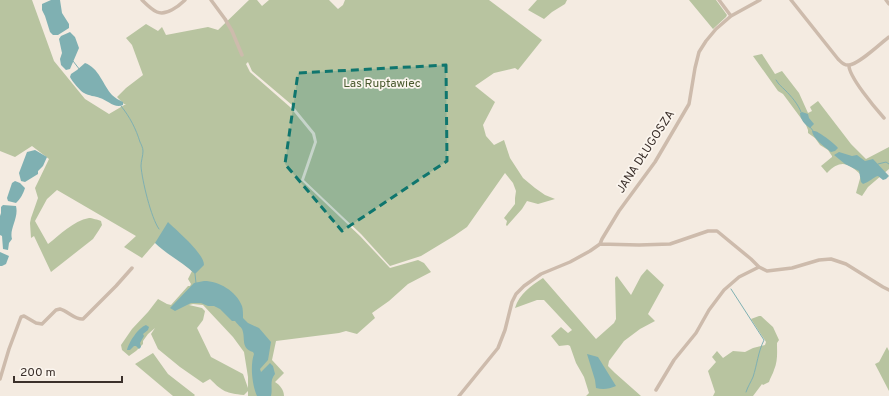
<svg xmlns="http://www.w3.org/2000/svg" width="889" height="396" font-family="Overpass,sans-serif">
<rect width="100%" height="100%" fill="#f4ebe1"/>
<path fill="#b8c4a0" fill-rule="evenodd" d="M 0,0 L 32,0 L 54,61 L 85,99 L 109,114 L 126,104 L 124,104 L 117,97 L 126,88 L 143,75 L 132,45 L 126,38 L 146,24 L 158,31 L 162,27 L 166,35 L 208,27 L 218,30 L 249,0 L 257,0 L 262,6 L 269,0 L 329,0 L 338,9 L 343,5 L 345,0 L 489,0 L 542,40 L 518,70 L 515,68 L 494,73 L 475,86 L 495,102 L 483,125 L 486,136 L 494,145 L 504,140 L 510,158 L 523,178 L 535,188 L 545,195 L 555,199 L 538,204 L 527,201 L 522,209 L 507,226 L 506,225 L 507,221 L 504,218 L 515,204 L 515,198 L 516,191 L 513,183 L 505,173 L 467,227 L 454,236 L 421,256 L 390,266 L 361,234 L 304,180 L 317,142 L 315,133 L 292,105 L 252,71 L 248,62 L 246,64 L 250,72 L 290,107 L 312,134 L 314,142 L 301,180 L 360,236 L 390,268 L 418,260 L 424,263 L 431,272 L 408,284 L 389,301 L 372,313 L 375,318 L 357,334 L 346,331 L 339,333 L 276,341 L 272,360 L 284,373 L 275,382 C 280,385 284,390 284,396 L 248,396 L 248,391 L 244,395 C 226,393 223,392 210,379 L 203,383 L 180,367 L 158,349 L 151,334 L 155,328 L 148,334 L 143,341 L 143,344 L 136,351 L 129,356 L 122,350 L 121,345 L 132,329 L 148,312 L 158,299 L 167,304 L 171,305 L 188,286 L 190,286 L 191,284 L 188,279 L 192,271 L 159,243 L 155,243 L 142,258 L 124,247 L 136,236 L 57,190 L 47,199 L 35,221 L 48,244 C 60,235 73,221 89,218 C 92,218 98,220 101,221 L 102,225 L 99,230 L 93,239 L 51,272 L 34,236 L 31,238 L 30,223 L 31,218 L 38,198 L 35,188 L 49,159 L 32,146 L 15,157 L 0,151 ZM 193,304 L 203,305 L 233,337 L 244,352 L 248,377 L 248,388 L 243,374 L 211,357 L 197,328 L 203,320 L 205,311 L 202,308 L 189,305 Z
M 537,0 L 567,0 L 565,4 L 552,12 L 544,19 L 528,10 Z
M 689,0 L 716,0 L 727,15 L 726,17 L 713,29 Z
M 762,54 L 775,74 L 782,71 L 799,93 L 808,113 L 812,111 L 810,107 L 818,101 L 851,144 L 866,159 L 889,147 L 889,169 L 868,187 L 862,196 L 856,193 L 861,175 C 848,163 841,159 827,173 L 821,166 L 832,157 L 832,156 L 828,150 L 820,145 L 815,138 L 808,133 L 808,130 L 806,125 L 783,94 L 778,91 L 753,56 Z
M 647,269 L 664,285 L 648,314 L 655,321 L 640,329 L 624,341 L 609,361 L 608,366 L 615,373 L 641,396 L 586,396 L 589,393 L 584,377 L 576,363 L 570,346 L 568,345 L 559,346 L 551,336 L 561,327 L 568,333 L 572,330 L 544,300 L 537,300 L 515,308 C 519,294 531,286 543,278 L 596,339 L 614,323 L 616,319 L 615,278 L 617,276 L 631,295 L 641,276 Z
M 759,316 L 761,316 L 773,327 L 779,340 L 777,343 C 777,352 778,361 774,370 C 773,374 770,378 769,382 L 763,385 L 762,384 L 753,396 L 713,396 L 715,392 L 708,371 L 716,362 L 712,357 L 717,351 L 723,358 L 733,351 L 745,352 L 753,348 L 765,345 L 766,342 L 751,319 Z
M 887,347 L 889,351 L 889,391 L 875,364 L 879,362 Z
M 153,353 L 168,374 L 195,395 L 194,396 L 173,396 L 135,364 Z"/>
<path fill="#7fb0b2" d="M 51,0 L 60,0 L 62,13 L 69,24 L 69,28 L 58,35 L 53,35 L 50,32 L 45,16 L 42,10 L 42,4 Z
M 70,32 L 75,37 L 79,48 L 70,69 L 66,70 L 61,65 L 60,59 L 62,53 L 59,39 L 61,36 Z
M 85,63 C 99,68 103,85 112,95 C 115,98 119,100 123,102 L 123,105 C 115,109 107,100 100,98 C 95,96 89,96 84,93 C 80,91 72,81 70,77 L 71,74 L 77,70 Z
M 802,112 L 808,114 L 809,118 L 814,124 L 810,128 C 805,125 800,119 800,113 Z
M 812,131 C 815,131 816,131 819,133 C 823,135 835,144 838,148 L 835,151 L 831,152 C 825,147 813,139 812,131 Z
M 35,150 L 47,157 L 43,166 L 38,171 L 38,174 L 25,182 L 21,181 L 19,173 L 27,152 Z
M 839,152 L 852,156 L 857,155 L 865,161 L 873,159 L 889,176 L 886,179 L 883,180 L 878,176 C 873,177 870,182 863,184 L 861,182 L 859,171 L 845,164 L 834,155 Z
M 15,181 L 20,183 L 25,188 C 23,194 21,198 16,203 L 8,201 L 7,198 L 12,183 Z
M 3,205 L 16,206 C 19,218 9,229 12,239 L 9,243 L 8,250 L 3,249 L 2,236 L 0,235 L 0,216 L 1,213 L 1,207 Z
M 168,222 C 177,231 204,253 204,265 L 195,274 C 183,262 167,255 155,243 Z
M 0,252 L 9,256 L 6,264 L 2,266 L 0,266 Z
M 204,281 C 219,281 236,291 242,306 C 243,309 243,314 243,318 L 248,323 L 259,328 L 271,342 L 268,360 L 260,369 L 261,372 L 270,363 L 273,366 L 275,374 C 269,381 273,388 271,396 L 257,396 C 252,385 250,365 254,354 L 253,352 C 240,348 246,338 242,329 C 241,327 237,324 235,321 L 232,321 L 220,309 L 214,306 L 208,306 L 201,303 L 191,303 L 175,311 L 170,308 L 194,283 Z
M 146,325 L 149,327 L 148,330 L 143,334 L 144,336 L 140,343 L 141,347 L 139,349 L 136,346 L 134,346 L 130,350 L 127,350 C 129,342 138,328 146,325 Z
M 587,354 L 598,357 L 616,386 C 609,389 603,390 596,388 L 595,380 Z"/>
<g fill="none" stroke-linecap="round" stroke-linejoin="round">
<path stroke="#7fb0b2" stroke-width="1" d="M 73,61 L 80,70
M 776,80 C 779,85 781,86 785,90 C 791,96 798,104 801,112
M 121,106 C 130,117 136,129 140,142 C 141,144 143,148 143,151 C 143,156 141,161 141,166 C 142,180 151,218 159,229
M 810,127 L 814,132
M 878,164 L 886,162 L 889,164
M 195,274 L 196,283
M 731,289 L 764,340 C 758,352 757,365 753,377 C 751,382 748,386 746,392"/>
<path stroke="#cdbbac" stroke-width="3.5" d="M 142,0 C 146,4 152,10 157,12 C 166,16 179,6 185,0
M 211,0 L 225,19 L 232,31 L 242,55
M 719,0 L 731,16
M 791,0 L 838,59 C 841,62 844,66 849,65 C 858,65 881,43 889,37
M 886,0 L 889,4
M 849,65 C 848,76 876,109 884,118
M 600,244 L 602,239 L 619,211 L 655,162 L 689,104 L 695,68 L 699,52 L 706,41 L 716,29 L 731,16 L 760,0
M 0,379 L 9,349 L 21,317 L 24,316 L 36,323 L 42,324 L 56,310 L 60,309 C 68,311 75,320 83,319 L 116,286 L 132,268
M 656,390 L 674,360 L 696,333 L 709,310 L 724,290 L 739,277 L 759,267
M 459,396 L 498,348 L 505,330 L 512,302 L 516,294 L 524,286 L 541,274 L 570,262 L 590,251 L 600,244 L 639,245 L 670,244 L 708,231 L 717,231 L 751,259 L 759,267 L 767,271 L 792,268 L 819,260 L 831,259 L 846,264 L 883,287 L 889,290"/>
</g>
<path fill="#0f766e" fill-opacity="0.2" stroke="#0f766e" stroke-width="3" stroke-dasharray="8 5" stroke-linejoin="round" d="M 446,65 L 447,161 L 342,231 L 285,164 L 298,73 Z"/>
<g text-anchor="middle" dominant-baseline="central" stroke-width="3.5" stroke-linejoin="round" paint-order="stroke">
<g font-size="12" fill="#4a5a2e" stroke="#fbf5ee">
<text x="382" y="84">Las Ruptawiec</text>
</g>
<g font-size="12" fill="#3b302b" stroke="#fbf5ee">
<text transform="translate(646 152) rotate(-57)">JANA DŁUGOSZA</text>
</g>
</g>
<path d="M14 376v6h108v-6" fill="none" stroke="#3b302b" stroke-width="2"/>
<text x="20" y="376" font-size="12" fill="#3b302b" stroke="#fbf5ee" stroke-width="3" paint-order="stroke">200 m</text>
</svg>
